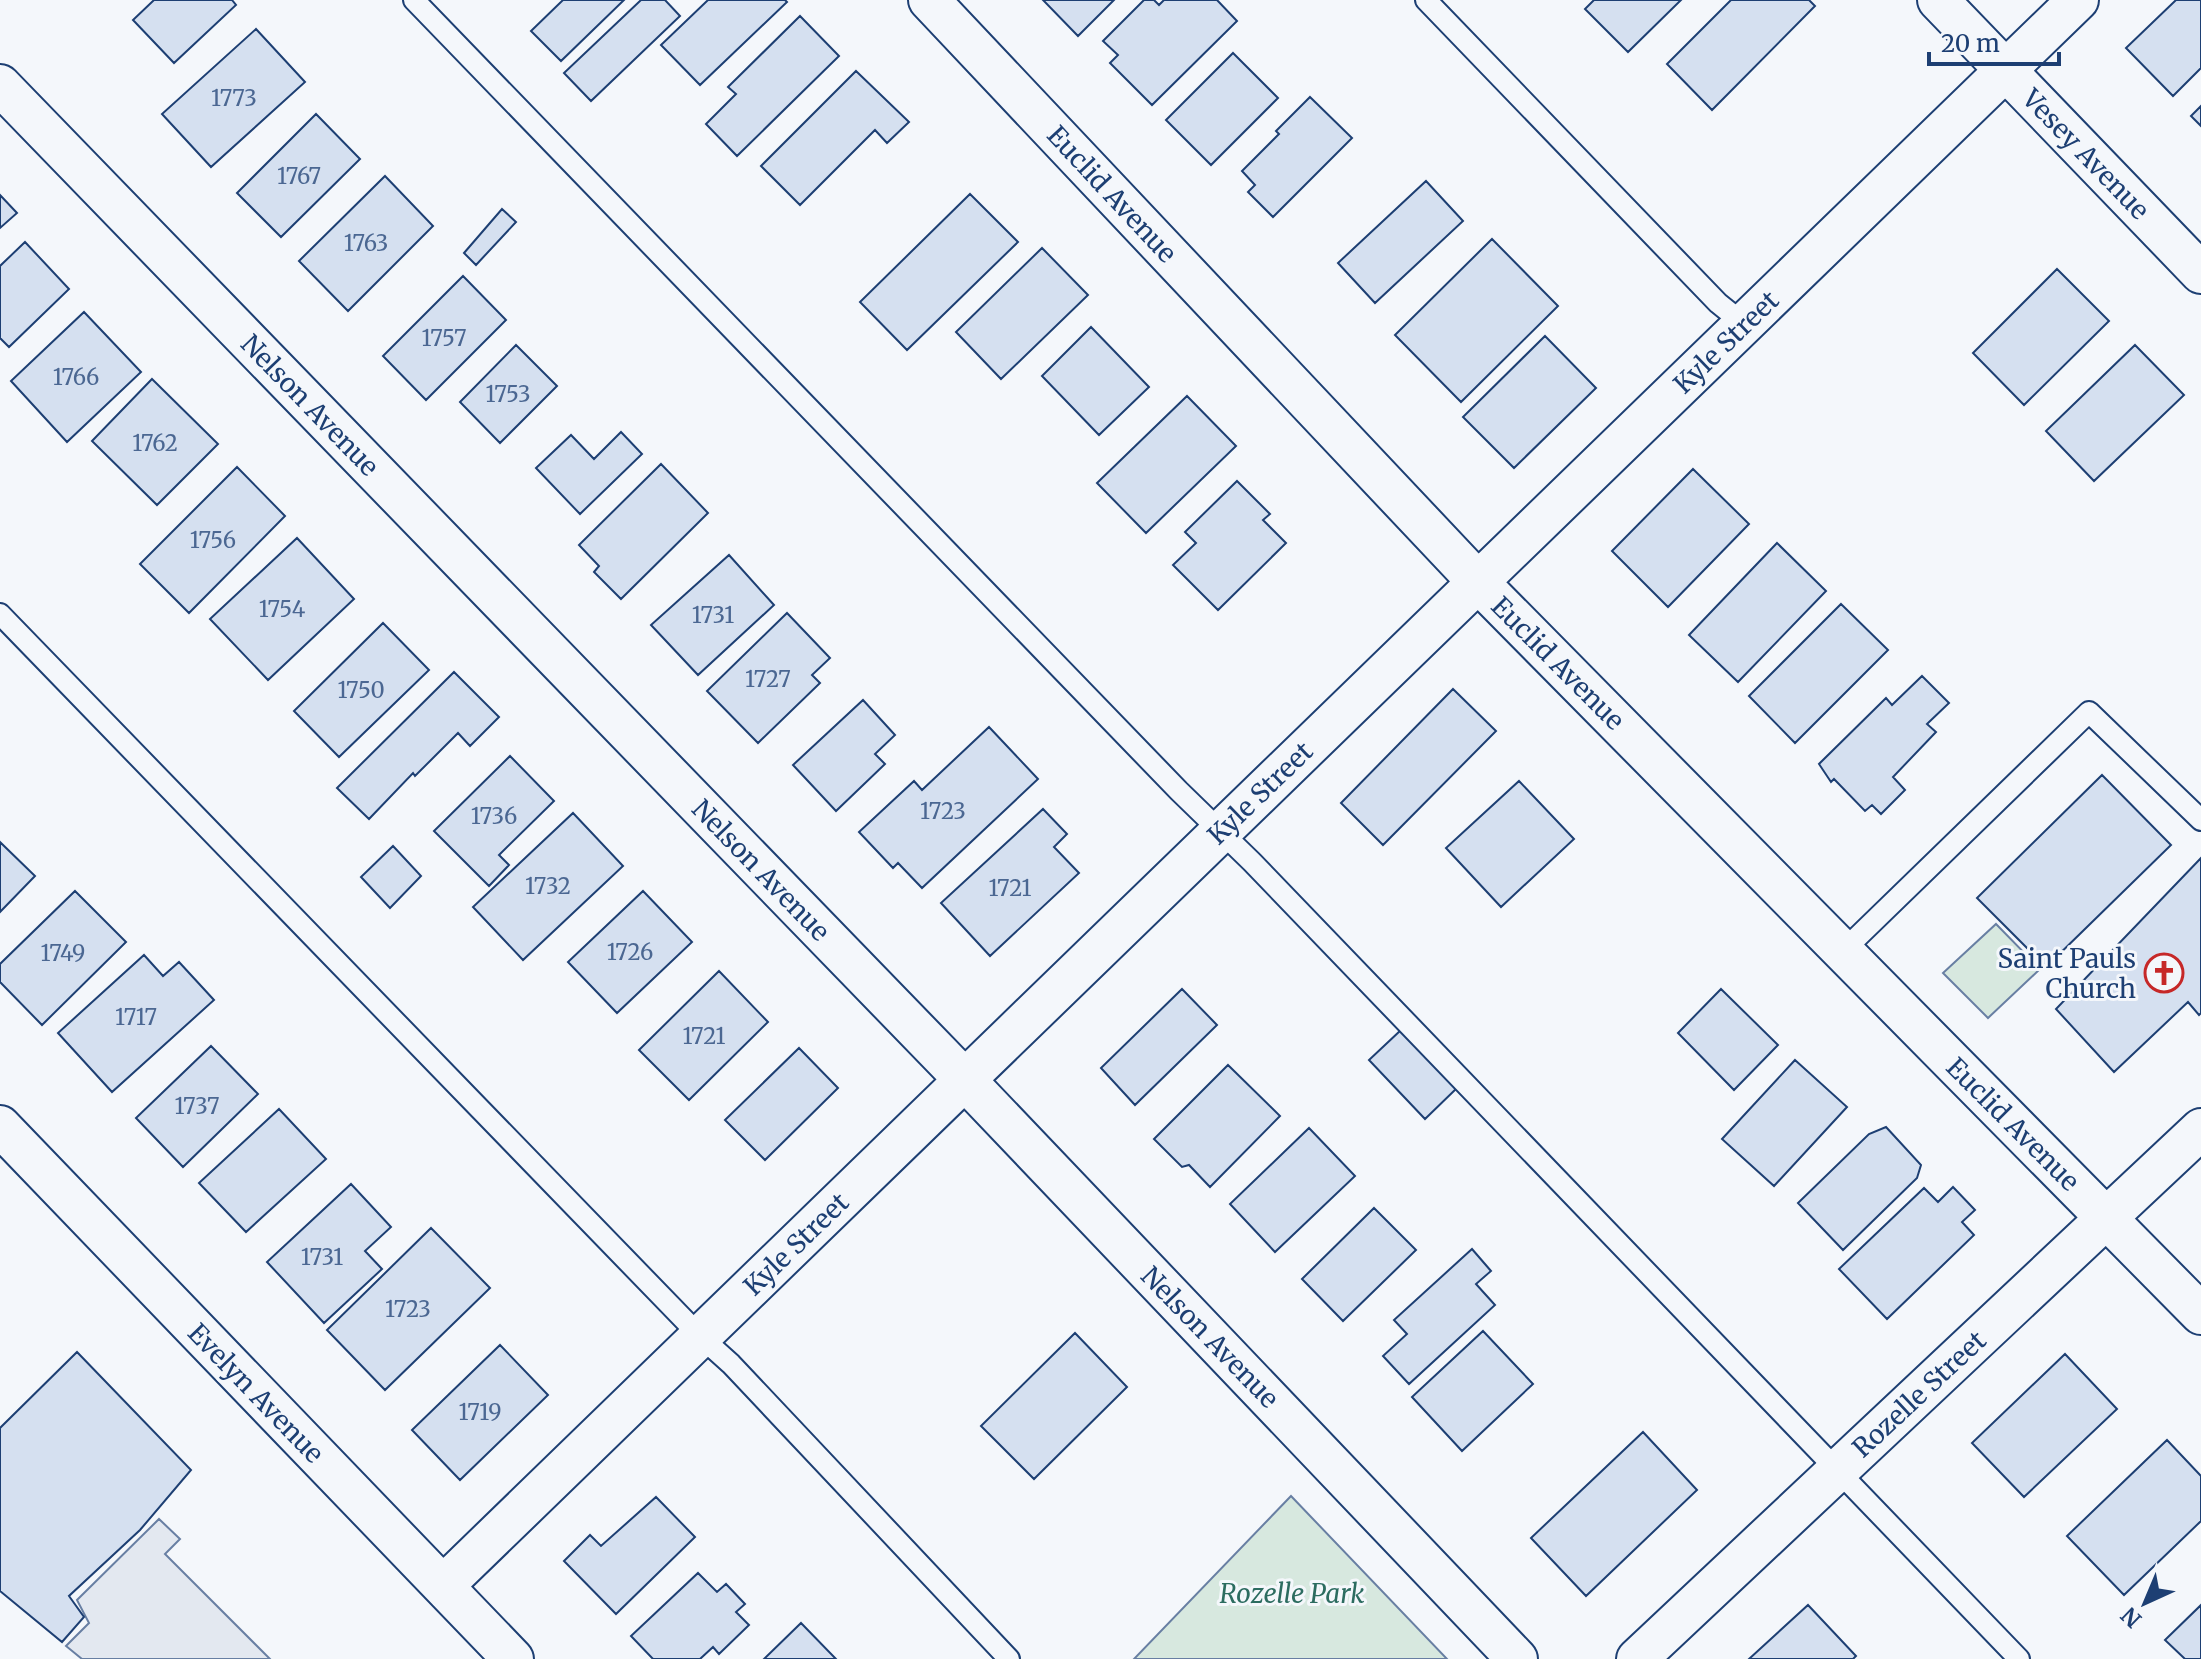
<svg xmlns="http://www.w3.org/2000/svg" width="2201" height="1659" font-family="Merriweather,serif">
<rect width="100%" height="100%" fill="#f4f7fb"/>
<path fill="#d7e8df" stroke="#687fa3" stroke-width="2" d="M 1996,924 L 2040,969 L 1988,1018 L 1943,973 Z
M 1291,1496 L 1447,1659 L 1134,1659 Z"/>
<path fill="#e3e8f0" stroke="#687fa3" stroke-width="2" d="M 159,1519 L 180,1539 L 165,1554 L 270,1659 L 82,1659 L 66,1646 L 89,1623 L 77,1600 Z"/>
<path fill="#d5e0f0" stroke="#1d3f73" stroke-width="2" d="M 154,0 L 232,0 L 236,5 L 174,63 L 133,20 Z
M 563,0 L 624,0 L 561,61 L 531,31 Z
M 641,0 L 665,0 L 680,16 L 591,101 L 564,73 Z
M 708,0 L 785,0 L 787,2 L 700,85 L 661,45 Z
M 1043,0 L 1114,0 L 1078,36 Z
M 1144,0 L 1154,0 L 1159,5 L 1164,0 L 1217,0 L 1237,21 L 1152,105 L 1110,63 L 1118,55 L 1103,41 Z
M 1594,0 L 1681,0 L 1628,52 L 1585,9 Z
M 1731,0 L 1809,0 L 1815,6 L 1712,110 L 1667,64 Z
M 2176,0 L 2201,0 L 2201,68 L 2173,96 L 2126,48 Z
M 800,16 L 839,56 L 737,156 L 706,124 L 736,94 L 728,87 Z
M 256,29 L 305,82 L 211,167 L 162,114 Z
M 1233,53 L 1278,98 L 1211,165 L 1166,120 Z
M 856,71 L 909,122 L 887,143 L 875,130 L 800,205 L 761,166 Z
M 1310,97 L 1352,138 L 1273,217 L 1248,192 L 1255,185 L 1242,171 L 1279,134 L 1276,131 Z
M 2201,106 L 2201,126 L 2191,116 Z
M 316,114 L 360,159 L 281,237 L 237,193 Z
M 385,176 L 433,226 L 348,311 L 299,261 Z
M 1426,181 L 1463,221 L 1375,303 L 1338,263 Z
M 970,194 L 1018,242 L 907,350 L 860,302 Z
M 0,195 L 17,213 L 0,228 Z
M 502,209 L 516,222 L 476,265 L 464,253 Z
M 1492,239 L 1558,306 L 1461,402 L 1395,335 Z
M 25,242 L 69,289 L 9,347 L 0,338 L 0,266 Z
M 1042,248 L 1088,295 L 1001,379 L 956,332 Z
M 2057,269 L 2109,321 L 2024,405 L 1973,353 Z
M 463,276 L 506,320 L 426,400 L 383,356 Z
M 84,312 L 141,372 L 67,442 L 11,381 Z
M 1091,327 L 1149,387 L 1099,435 L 1042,376 Z
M 1545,336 L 1596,388 L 1514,468 L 1463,417 Z
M 516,345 L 557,386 L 500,443 L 460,402 Z
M 2135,345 L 2184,395 L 2094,481 L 2046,431 Z
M 152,379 L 218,444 L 157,505 L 92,441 Z
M 1187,396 L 1236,446 L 1146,533 L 1097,483 Z
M 621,432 L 642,454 L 580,514 L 536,468 L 571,435 L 594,459 Z
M 661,464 L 708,513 L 621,599 L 594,572 L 599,566 L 579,545 Z
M 237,467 L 285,516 L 189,613 L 140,564 Z
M 1693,469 L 1749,524 L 1668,607 L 1612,551 Z
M 1237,481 L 1270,514 L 1263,520 L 1286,543 L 1218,610 L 1173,565 L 1196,543 L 1185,532 Z
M 297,538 L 354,599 L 268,680 L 210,619 Z
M 1777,543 L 1826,591 L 1738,682 L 1689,635 Z
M 729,555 L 774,605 L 698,675 L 651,625 Z
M 1841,604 L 1888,650 L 1795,743 L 1749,696 Z
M 787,613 L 830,658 L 812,675 L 820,683 L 758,743 L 707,691 Z
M 383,623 L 429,670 L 339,757 L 294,711 Z
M 454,672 L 499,717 L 470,746 L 458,733 L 415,776 L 413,773 L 369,819 L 337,788 Z
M 1922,676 L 1949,703 L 1927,724 L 1936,732 L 1893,777 L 1905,790 L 1881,814 L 1872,805 L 1865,811 L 1834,779 L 1831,782 L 1819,764 L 1886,698 L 1892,705 Z
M 1453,689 L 1496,731 L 1383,845 L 1341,803 Z
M 863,700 L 895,735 L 875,754 L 885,764 L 836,811 L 793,765 Z
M 989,727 L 1038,779 L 922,888 L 898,863 L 893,868 L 859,832 L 914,781 L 922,790 Z
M 510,756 L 554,801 L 499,855 L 509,865 L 489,886 L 434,831 Z
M 2102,775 L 2171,845 L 2046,967 L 1977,898 Z
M 1519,781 L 1574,839 L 1501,907 L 1446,848 Z
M 1043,809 L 1067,834 L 1054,847 L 1079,873 L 990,956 L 941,903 Z
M 573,813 L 623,866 L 523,960 L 473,907 Z
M 0,842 L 35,876 L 0,912 Z
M 393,846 L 421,876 L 390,908 L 361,877 Z
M 2201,858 L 2201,1013 L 2199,1015 L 2188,1002 L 2114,1072 L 2056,1009 Z
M 75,891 L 126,942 L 42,1025 L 0,982 L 0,964 Z
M 643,891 L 692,942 L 617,1013 L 568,962 Z
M 144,955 L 163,976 L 179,962 L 214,1000 L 112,1092 L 58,1033 Z
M 719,971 L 768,1022 L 689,1100 L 639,1050 Z
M 1182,989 L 1217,1025 L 1135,1105 L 1101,1068 Z
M 1721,989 L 1778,1045 L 1734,1090 L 1678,1033 Z
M 1401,1030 L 1457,1088 L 1425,1119 L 1369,1060 Z
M 211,1046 L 258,1094 L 183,1167 L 136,1118 Z
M 799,1048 L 838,1088 L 765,1160 L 725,1120 Z
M 1795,1060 L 1847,1107 L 1774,1186 L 1722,1139 Z
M 1228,1065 L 1280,1116 L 1210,1187 L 1189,1165 L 1182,1167 L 1154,1139 Z
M 279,1109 L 326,1159 L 246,1232 L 199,1183 Z
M 1886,1127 L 1921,1165 L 1917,1178 L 1843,1250 L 1798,1203 L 1869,1134 Z
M 1309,1128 L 1355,1176 L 1275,1252 L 1230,1204 Z
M 351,1184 L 391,1227 L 365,1251 L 382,1269 L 324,1323 L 267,1262 Z
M 1953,1187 L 1975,1210 L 1962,1222 L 1974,1235 L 1887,1319 L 1839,1269 L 1924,1188 L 1938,1202 Z
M 1374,1208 L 1416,1250 L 1343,1321 L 1302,1279 Z
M 431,1228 L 490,1288 L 385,1390 L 327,1330 Z
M 1472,1249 L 1491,1271 L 1476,1284 L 1495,1305 L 1409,1384 L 1383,1356 L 1407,1334 L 1394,1320 Z
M 1483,1331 L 1533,1384 L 1462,1451 L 1412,1397 Z
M 1075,1333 L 1127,1387 L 1034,1479 L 981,1426 Z
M 500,1345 L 548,1395 L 460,1480 L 412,1430 Z
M 77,1352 L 191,1470 L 140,1530 L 69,1596 L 84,1617 L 62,1642 L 0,1591 L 0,1428 Z
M 2065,1354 L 2117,1409 L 2024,1497 L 1972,1443 Z
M 1643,1432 L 1697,1490 L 1586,1596 L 1531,1538 Z
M 2167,1440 L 2201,1476 L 2201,1521 L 2124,1595 L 2067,1536 Z
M 656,1497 L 695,1537 L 616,1614 L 564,1561 L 590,1535 L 601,1546 Z
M 698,1573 L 717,1592 L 726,1584 L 745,1604 L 736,1612 L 749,1625 L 719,1654 L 713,1647 L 700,1659 L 653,1659 L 631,1636 Z
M 1808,1605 L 1856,1656 L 1853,1659 L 1749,1659 Z
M 2201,1605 L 2201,1659 L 2185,1659 L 2165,1640 Z
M 801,1623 L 836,1659 L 764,1659 Z"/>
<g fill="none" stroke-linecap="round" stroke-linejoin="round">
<defs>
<path id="service" d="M 414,0 L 1179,791 L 1252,862 L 2019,1659
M 1426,0 L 1718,303 L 1744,324
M 0,614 L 701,1337 L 731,1364 L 1009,1659
M 1843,951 L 2089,712 L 2201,820"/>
<path id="minor" d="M 929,0 L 1478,582 L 2201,1314
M 1938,0 L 2201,273
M 0,85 L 965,1080 L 1517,1659
M 0,1126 L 513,1659
M 443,1586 L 2078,0
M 1637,1659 L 2201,1129"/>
</defs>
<use href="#service" stroke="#1d3f73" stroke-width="24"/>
<use href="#minor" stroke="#1d3f73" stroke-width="44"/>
<use href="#service" stroke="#f4f7fb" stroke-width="20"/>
<use href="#minor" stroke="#f4f7fb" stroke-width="40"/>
</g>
<defs>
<symbol id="church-ring" viewBox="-11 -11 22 22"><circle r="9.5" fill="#f4f7fb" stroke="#c62828" stroke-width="1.5"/><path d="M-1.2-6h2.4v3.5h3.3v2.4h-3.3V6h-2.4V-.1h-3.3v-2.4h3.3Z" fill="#c62828"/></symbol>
</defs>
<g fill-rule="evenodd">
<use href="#church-ring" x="2142" y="951" width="44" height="44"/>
</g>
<g text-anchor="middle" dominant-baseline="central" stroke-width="6" stroke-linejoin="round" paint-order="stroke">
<g font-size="22" fill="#4b6792">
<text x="234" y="98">1773</text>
<text x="299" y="176">1767</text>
<text x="366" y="243">1763</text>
<text x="444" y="338">1757</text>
<text x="76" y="377">1766</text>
<text x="508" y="394">1753</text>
<text x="155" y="443">1762</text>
<text x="213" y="540">1756</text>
<text x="282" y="609">1754</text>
<text x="713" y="615">1731</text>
<text x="768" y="679">1727</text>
<text x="361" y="690">1750</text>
<text x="943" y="811">1723</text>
<text x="494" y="816">1736</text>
<text x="548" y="886">1732</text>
<text x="1010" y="888">1721</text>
<text x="630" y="952">1726</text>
<text x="63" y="953">1749</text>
<text x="136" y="1017">1717</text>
<text x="704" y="1036">1721</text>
<text x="197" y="1106">1737</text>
<text x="322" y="1257">1731</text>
<text x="408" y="1309">1723</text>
<text x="480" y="1412">1719</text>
</g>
<g font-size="26" fill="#1d3f73" stroke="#f4f7fb">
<text transform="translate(2086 154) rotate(46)">Vesey Avenue</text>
<text transform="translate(1112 194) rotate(47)">Euclid Avenue</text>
<text transform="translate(1726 342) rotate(-44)">Kyle Street</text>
<text transform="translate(310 405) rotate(46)">Nelson Avenue</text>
<text transform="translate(1558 663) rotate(45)">Euclid Avenue</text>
<text transform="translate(1260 793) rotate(-44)">Kyle Street</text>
<text transform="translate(761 870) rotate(46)">Nelson Avenue</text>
<text transform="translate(2013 1124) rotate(45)">Euclid Avenue</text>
<text transform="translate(796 1244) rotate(-44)">Kyle Street</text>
<text transform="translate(1210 1337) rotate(46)">Nelson Avenue</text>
<text transform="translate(256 1393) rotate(46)">Evelyn Avenue</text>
<text transform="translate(1919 1394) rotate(-43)">Rozelle Street</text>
</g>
<g font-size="26" fill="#1d3f73" stroke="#f4f7fb" text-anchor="end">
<text x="2136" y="958">Saint Pauls<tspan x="2136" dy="30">Church</tspan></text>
</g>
<g font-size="26" font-style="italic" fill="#2c6c60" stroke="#f4f7fb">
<text x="1292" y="1593">Rozelle Park</text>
</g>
</g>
<g transform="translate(2145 1603) rotate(224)" stroke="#f4f7fb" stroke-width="6" paint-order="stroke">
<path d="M0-6L14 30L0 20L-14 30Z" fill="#1d3f73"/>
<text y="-12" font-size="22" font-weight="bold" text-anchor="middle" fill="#1d3f73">N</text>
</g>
<path d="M1929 52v12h130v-12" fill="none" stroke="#1d3f73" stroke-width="4"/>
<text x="1941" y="52" font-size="24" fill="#1d3f73" stroke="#f4f7fb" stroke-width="6" paint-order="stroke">20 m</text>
</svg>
